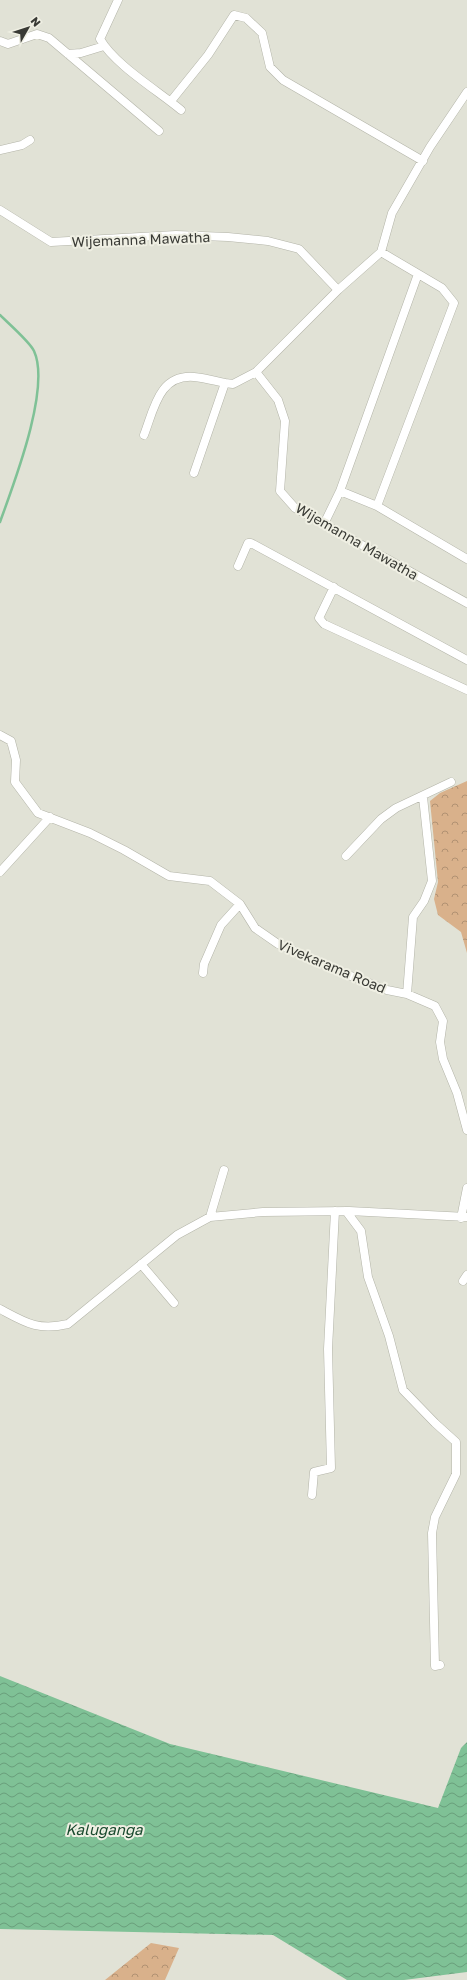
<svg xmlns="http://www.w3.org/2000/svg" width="467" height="1980" font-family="'Golos Text',sans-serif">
<defs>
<pattern id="forest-crowns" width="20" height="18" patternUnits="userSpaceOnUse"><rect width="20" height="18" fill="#d9b18b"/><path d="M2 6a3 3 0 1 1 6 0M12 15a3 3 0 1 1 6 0" fill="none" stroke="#b19172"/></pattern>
<pattern id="water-waves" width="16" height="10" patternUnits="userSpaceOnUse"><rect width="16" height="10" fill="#7fc196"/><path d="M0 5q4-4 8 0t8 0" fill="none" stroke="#699e7b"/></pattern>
</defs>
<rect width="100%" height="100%" fill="#e1e2d6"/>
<path fill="url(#forest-crowns)" d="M 467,781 L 467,953 L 461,932 L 438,915 L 434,899 L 438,882 L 430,801 L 440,793 Z
M 151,1943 L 179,1948 L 165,1980 L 105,1980 Z"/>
<path fill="url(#water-waves)" d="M 0,1676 L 170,1744 L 438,1808 L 461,1748 L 467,1742 L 467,1972 L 404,1980 L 347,1980 L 273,1935 L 0,1929 Z"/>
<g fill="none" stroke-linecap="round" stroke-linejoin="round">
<path stroke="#7fc196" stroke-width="2.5" d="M 0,315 C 8,323 30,342 34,351 C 51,388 14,483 0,522"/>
<defs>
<path id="street" d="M 118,0 L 100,39 C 115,65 157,90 181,110
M 0,41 L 8,44 L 37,34 L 49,38 L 159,131
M 68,54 L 81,53 L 104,46
M 171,101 L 208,55 L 234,15 L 246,18 L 262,33 L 270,67 L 283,80 L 423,161
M 0,150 L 22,145 L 30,140
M 0,210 L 51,242 L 176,235 L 228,237 L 268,241 L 299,249 L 338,290 L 256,372 L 278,400 L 285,421 L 280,491 L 295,508 L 467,603
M 381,252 L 392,213 L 430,147 L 467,92
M 338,290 L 381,252 L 442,288 L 454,303 L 377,506 L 467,559
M 225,383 L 233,384 L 256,372
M 144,435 C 154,409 159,374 194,377 C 205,378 215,381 225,383 L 194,473
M 377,506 L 340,491 L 418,274
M 324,524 L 340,491
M 238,566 L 248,543 L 251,543 L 467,660
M 334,587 L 319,618 L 324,624 L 467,690
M 0,735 L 11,741 L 16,760 L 15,782 L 38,813 L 90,833 L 124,850 L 169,876 L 210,881 L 240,904 L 255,928 L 278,944 L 351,976 L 387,990 L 407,994 L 435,1006 L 443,1021 L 440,1042 L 443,1059 L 457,1093 L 467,1130
M 346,856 L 381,819 L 396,808 L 451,782
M 0,872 L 50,817
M 203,973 L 204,964 L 221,925 L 240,904
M 407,994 L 413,917 L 424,901 L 432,881 L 423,797
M 346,1211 L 361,1231 L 368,1277 L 389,1336 L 403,1390 L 435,1423 L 456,1442 L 456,1474 L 435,1517 L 432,1533 L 435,1666 L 440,1665
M 210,1217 L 224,1170
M 461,1218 L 467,1188
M 141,1264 L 174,1303
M 463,1281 L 467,1275
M 0,1309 C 26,1323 38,1331 68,1324 L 177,1235 L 210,1217 L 263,1212 L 349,1211 L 467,1217
M 312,1495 L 314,1472 L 331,1468 L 328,1349 L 335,1211"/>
</defs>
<use href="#street" stroke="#b3b4a8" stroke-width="9"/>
<use href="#street" stroke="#fff" stroke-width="8"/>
</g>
<g text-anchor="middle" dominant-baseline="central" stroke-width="4" stroke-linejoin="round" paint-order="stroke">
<g font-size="14" fill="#393a35" stroke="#efefe3">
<text transform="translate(141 239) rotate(-2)">Wijemanna Mawatha</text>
<text transform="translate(357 541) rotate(30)">Wijemanna Mawatha</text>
<text transform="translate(332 966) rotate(23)">Vivekarama Road</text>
</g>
<g font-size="15" font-style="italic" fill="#18492d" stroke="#efefe3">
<text x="104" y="1829">Kaluganga</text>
</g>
</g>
<g transform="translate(28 28) rotate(51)" stroke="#efefe3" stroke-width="3" paint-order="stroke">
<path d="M0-3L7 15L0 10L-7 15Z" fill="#393a35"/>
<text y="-6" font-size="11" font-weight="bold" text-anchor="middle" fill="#393a35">N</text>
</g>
</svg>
